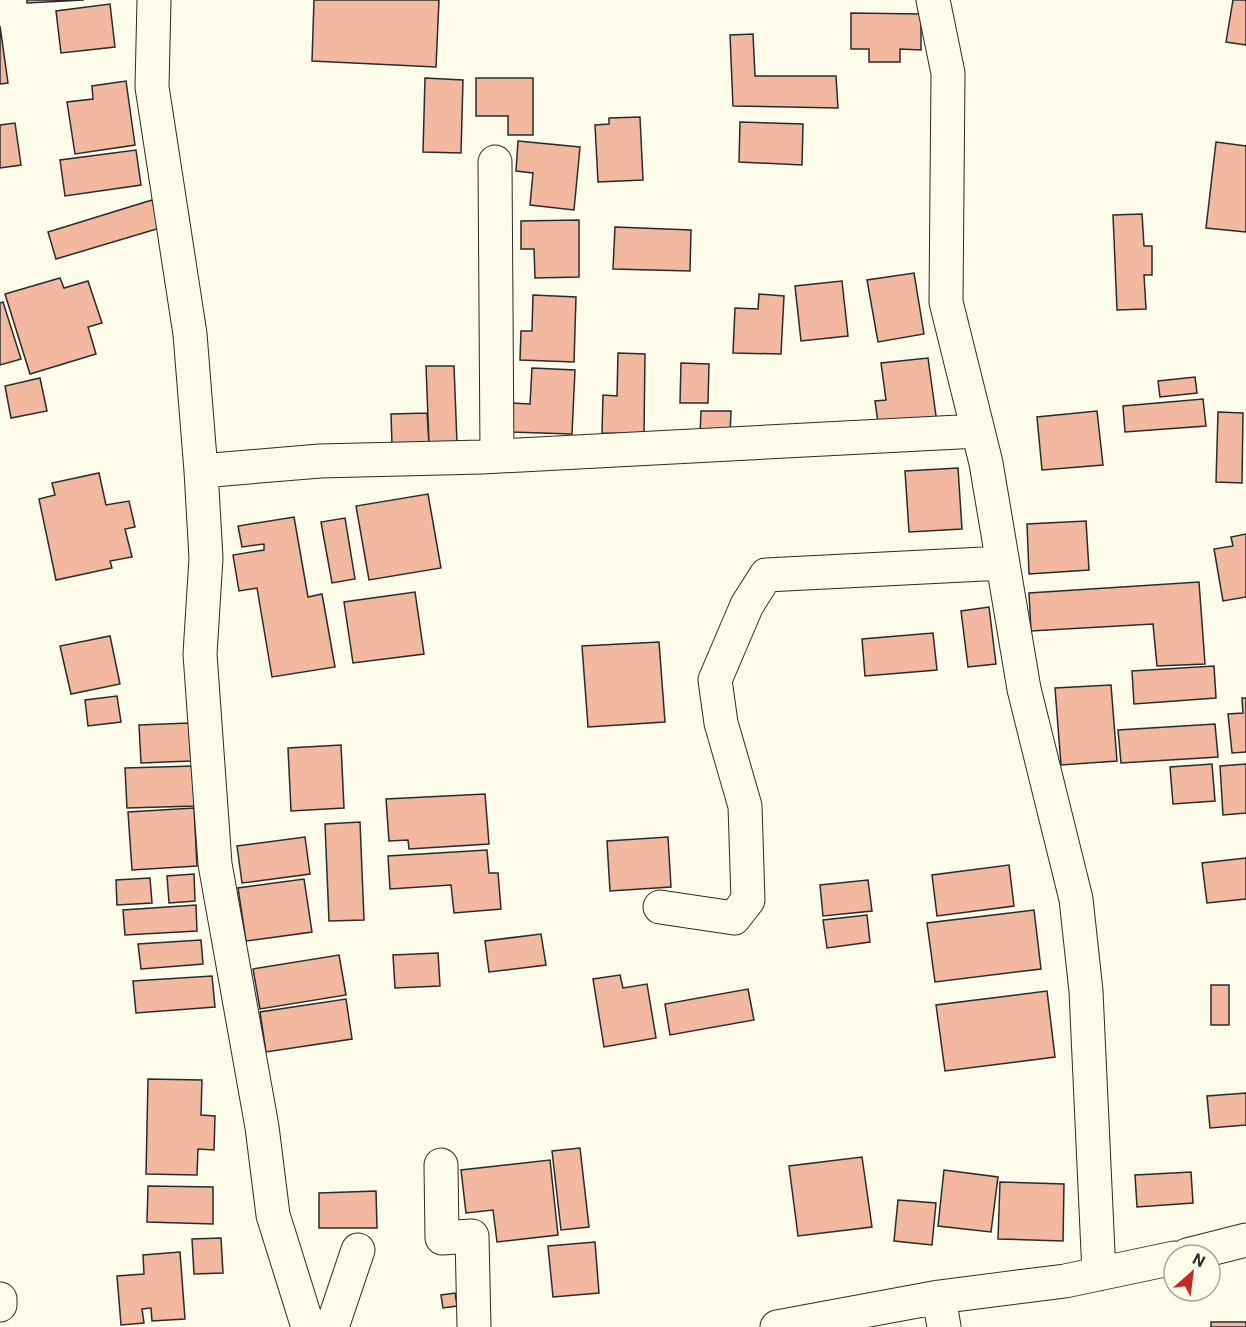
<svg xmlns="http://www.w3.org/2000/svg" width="1246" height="1327" font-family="Roboto,sans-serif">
<rect width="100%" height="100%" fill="#fdfbea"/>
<path fill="#f2b8a0" stroke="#2b2b2b" stroke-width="1.5" d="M 27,0 L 84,0 L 27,3 Z
M 314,0 L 439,0 L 436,67 L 312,61 Z
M 1233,0 L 1246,0 L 1246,45 L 1226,42 Z
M 110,4 L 115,47 L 61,53 L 56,11 Z
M 851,13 L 921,14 L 921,50 L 900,49 L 900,62 L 869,62 L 869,49 L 851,49 Z
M 0,26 L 8,83 L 0,84 Z
M 753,34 L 755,76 L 836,76 L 838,108 L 733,106 L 730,35 Z
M 425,78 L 463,80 L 461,153 L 423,152 Z
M 476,78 L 533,78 L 533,135 L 508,135 L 508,116 L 476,116 Z
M 126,81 L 135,145 L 75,154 L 67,102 L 93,99 L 92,86 Z
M 640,117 L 643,180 L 598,182 L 595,125 L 609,124 L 609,118 Z
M 740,122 L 803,124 L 802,165 L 739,162 Z
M 15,123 L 21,165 L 0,168 L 0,125 Z
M 518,141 L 580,147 L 574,210 L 530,205 L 533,173 L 516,171 Z
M 1216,142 L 1246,146 L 1246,232 L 1206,228 Z
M 136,150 L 141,185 L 65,196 L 60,160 Z
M 152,200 L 160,228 L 56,259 L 48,232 Z
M 1142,214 L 1144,246 L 1152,246 L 1152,275 L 1144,275 L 1146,309 L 1117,310 L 1113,215 Z
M 579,220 L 579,277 L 535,278 L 534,249 L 521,249 L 521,221 Z
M 615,227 L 691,230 L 690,271 L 613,269 Z
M 914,273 L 924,334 L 878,342 L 867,280 Z
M 60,278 L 64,288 L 88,281 L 102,323 L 88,327 L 96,354 L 30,374 L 5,294 Z
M 842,281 L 848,336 L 801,341 L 795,286 Z
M 759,294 L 784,296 L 781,354 L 733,353 L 735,308 L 758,309 Z
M 533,295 L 576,297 L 574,362 L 520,360 L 521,331 L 532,331 Z
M 3,302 L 21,359 L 0,365 L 0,303 Z
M 618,353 L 645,354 L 644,434 L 602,433 L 603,395 L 617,396 Z
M 928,358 L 937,423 L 879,430 L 875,401 L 886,400 L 881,363 Z
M 681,363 L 709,364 L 708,403 L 680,403 Z
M 426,366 L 454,366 L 457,443 L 429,444 Z
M 532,368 L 575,370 L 572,434 L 511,432 L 512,403 L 530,404 Z
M 1195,377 L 1197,393 L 1160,397 L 1158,381 Z
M 40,378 L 47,411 L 11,418 L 5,386 Z
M 1203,399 L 1206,426 L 1125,432 L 1123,406 Z
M 701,411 L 731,411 L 730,435 L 700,434 Z
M 1097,411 L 1103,465 L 1042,470 L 1037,417 Z
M 1218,412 L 1243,413 L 1242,483 L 1216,482 Z
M 427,413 L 429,444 L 392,445 L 391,414 Z
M 958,468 L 962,529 L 909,532 L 905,471 Z
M 99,473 L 106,505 L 129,501 L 135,527 L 125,529 L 132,557 L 110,561 L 112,568 L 56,580 L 39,499 L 55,495 L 52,483 Z
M 428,494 L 441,568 L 369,580 L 356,506 Z
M 294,517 L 308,597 L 322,594 L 335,667 L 272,677 L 257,588 L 239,591 L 233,555 L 264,550 L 264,544 L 242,547 L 238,526 Z
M 345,518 L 355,579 L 332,583 L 321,522 Z
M 1086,521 L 1089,570 L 1029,574 L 1027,524 Z
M 1246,534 L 1246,597 L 1223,601 L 1214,549 L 1233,546 L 1231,537 Z
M 1199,582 L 1205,664 L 1157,666 L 1153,624 L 1031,631 L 1029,593 Z
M 415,592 L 424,654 L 353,663 L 344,602 Z
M 989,607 L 996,664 L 968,667 L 961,611 Z
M 933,633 L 937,670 L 865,676 L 862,639 Z
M 110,636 L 120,684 L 71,694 L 60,646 Z
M 659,642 L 665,722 L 588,727 L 582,646 Z
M 1214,666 L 1216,698 L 1134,704 L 1132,671 Z
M 1111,685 L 1117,761 L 1061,765 L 1055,688 Z
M 117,696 L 121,722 L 88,726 L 85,700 Z
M 1242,698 L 1246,698 L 1246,752 L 1232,753 L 1228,714 L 1243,713 Z
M 189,723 L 191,761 L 141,763 L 139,725 Z
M 1215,724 L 1218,757 L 1121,763 L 1118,730 Z
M 341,745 L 344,808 L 291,811 L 288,748 Z
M 1212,764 L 1215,801 L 1173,804 L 1170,767 Z
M 1246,764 L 1246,813 L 1223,815 L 1220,766 Z
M 194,766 L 196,806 L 127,808 L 125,768 Z
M 485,794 L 489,844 L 409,849 L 408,840 L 389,841 L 386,799 Z
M 194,808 L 197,866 L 132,870 L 128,812 Z
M 360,822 L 364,920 L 329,921 L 325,824 Z
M 305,837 L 310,874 L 242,883 L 237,846 Z
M 668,837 L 671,887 L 610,891 L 607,841 Z
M 487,850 L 489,873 L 498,873 L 501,909 L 454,913 L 451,885 L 390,889 L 388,856 Z
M 1246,858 L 1246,899 L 1207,903 L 1202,863 Z
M 1009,865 L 1014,906 L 937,916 L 932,875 Z
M 194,874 L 195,901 L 169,903 L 167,876 Z
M 150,878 L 152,903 L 117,905 L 116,880 Z
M 304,879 L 312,932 L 246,941 L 238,888 Z
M 868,880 L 872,911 L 823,916 L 820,885 Z
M 196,905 L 197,931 L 125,935 L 123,910 Z
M 1034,910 L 1041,969 L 935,982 L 927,923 Z
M 867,915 L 870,942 L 827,948 L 823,920 Z
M 541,934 L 546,965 L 489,972 L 485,941 Z
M 201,940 L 203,964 L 141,969 L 138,944 Z
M 438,953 L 440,986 L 395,988 L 393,955 Z
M 339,955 L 346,995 L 260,1009 L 253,969 Z
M 620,975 L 623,988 L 647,984 L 656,1038 L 604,1047 L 593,979 Z
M 212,976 L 215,1007 L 136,1013 L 133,981 Z
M 1211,985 L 1229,985 L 1229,1025 L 1211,1025 Z
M 748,989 L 754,1020 L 670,1035 L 665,1004 Z
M 1047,991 L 1055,1057 L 945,1071 L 936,1005 Z
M 346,999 L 352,1039 L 266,1052 L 260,1012 Z
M 148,1079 L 202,1080 L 201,1115 L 215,1116 L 214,1150 L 198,1149 L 197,1175 L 146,1174 Z
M 1246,1093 L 1246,1125 L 1210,1128 L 1207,1096 Z
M 580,1148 L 589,1227 L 561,1230 L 552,1151 Z
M 862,1157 L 872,1227 L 798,1236 L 789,1166 Z
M 550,1160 L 558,1235 L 497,1242 L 493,1210 L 466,1213 L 461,1170 Z
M 944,1170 L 998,1177 L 991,1232 L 938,1226 Z
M 1191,1172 L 1193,1203 L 1137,1207 L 1135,1175 Z
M 1000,1182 L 1064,1184 L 1063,1241 L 998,1239 Z
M 148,1186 L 213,1187 L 213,1224 L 147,1222 Z
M 376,1191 L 377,1228 L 319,1228 L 319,1193 Z
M 898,1200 L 936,1203 L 932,1245 L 894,1241 Z
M 221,1238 L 223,1273 L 194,1274 L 192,1239 Z
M 595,1242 L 599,1293 L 553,1297 L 548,1246 Z
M 180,1252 L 185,1319 L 152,1321 L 151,1308 L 142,1309 L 144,1323 L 121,1325 L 117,1276 L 144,1274 L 143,1255 Z
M 455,1293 L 457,1306 L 443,1308 L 441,1295 Z
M 1211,1322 L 1246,1322 L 1246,1327 L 1211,1327 Z"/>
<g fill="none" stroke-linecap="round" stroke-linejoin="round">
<defs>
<path id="minor" d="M 154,0 L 152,87 L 190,334 L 201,471 L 206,558 L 200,654 L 215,864 L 262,1127 L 273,1215 L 308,1327
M 933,0 L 948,73 L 946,302 L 986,463 L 1024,689 L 1076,899 L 1086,991 L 1099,1274
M 495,162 L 497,456
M 201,471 L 320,461 L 482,457 L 978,431
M 660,907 L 734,918 L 748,900 L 745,806 L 721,723 L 715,680 L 747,605 L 766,575 L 1003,563
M 441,1165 L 442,1238 L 472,1236 L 474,1327
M 1187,1255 L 1246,1240
M 0,1299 L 0,1305
M 332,1327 L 358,1250
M 777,1327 L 939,1297
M 944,1327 L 939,1297 L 1065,1281 L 1174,1258"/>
</defs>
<use href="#minor" stroke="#2b2b2b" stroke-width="35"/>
<use href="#minor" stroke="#fdfbea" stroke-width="33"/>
</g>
<g transform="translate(1192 1273) rotate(28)"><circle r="28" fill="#fdfbea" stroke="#a9a89e" stroke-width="1.5"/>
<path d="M0-4.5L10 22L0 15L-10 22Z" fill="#c62828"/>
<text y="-9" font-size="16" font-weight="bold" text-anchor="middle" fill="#2b2b2b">N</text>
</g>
</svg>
